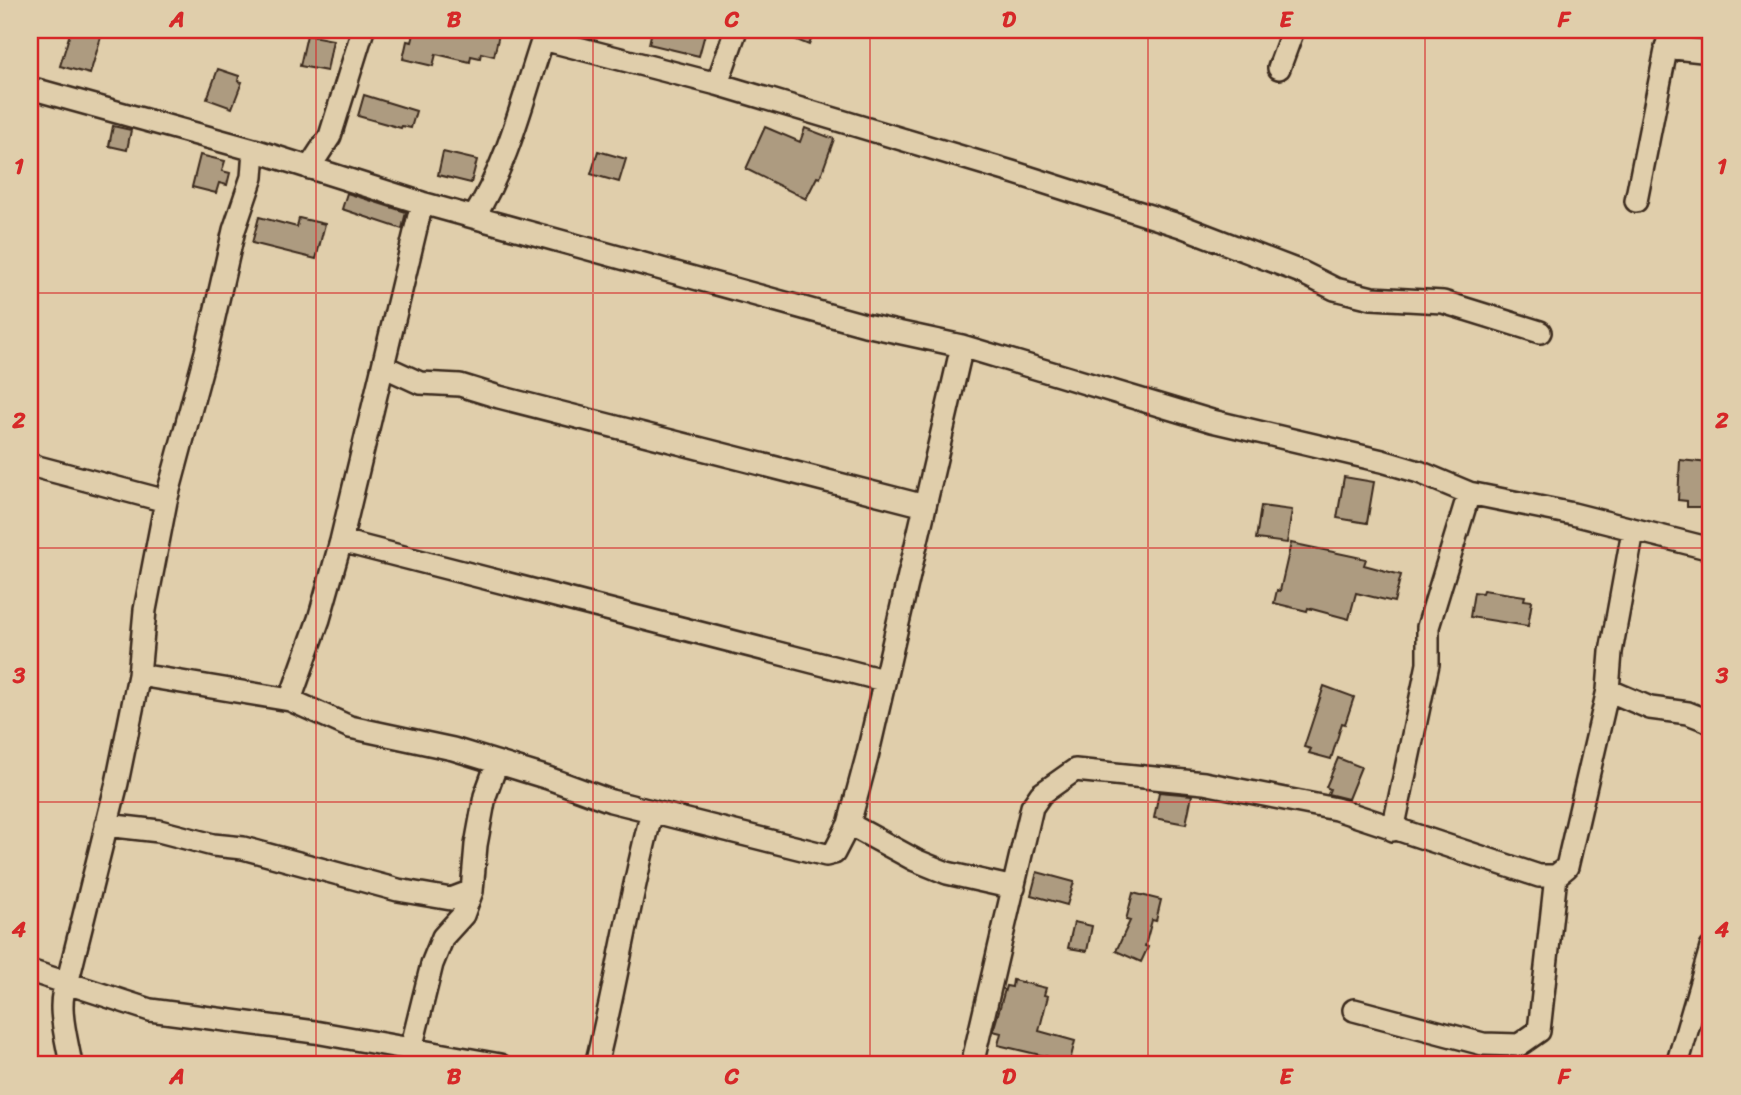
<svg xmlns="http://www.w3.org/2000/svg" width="1741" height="1095" font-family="Sriracha,sans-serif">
<rect width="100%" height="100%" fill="#e0ceab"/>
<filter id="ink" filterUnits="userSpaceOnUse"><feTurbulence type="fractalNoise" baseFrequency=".0143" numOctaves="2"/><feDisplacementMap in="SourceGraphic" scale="14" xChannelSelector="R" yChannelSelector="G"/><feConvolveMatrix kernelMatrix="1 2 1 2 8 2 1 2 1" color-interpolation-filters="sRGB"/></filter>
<g filter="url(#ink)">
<path fill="#ad9b80" stroke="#3b2a1e" stroke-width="2" d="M 71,30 L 103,30 L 90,74 L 60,66 Z
M 415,30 L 500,30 L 494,56 L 481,53 L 480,58 L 471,56 L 470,62 L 436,54 L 433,66 L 403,59 L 407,41 L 412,42 Z
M 652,30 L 706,30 L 699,56 L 649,44 Z
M 772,30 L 815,30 L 809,45 Z
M 307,35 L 333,40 L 327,71 L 300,66 Z
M 218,69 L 239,76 L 238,81 L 242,82 L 232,108 L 207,99 Z
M 364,95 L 416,111 L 411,128 L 402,126 L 401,128 L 358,116 Z
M 113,126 L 131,130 L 127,150 L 109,146 Z
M 765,127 L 800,142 L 805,128 L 834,139 L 820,178 L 817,177 L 806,199 L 746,169 Z
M 598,151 L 626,159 L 619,182 L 591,174 Z
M 443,152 L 477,160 L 471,183 L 438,175 Z
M 200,155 L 225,161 L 222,171 L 230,173 L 227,185 L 219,183 L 216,193 L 192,187 Z
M 347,193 L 406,212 L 402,229 L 342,209 Z
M 259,217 L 297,227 L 299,218 L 325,224 L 316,259 L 252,243 Z
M 1680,460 L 1709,463 L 1707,499 L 1702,499 L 1701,507 L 1687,507 L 1687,501 L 1678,500 Z
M 1344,477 L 1374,482 L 1367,523 L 1337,518 Z
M 1261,506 L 1292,510 L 1287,543 L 1256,539 Z
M 1291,543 L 1366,559 L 1364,565 L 1401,575 L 1394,602 L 1356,593 L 1349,619 L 1308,608 L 1307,611 L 1274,603 L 1277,590 L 1280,591 Z
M 1483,590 L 1525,596 L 1524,600 L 1532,601 L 1528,626 L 1470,617 L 1474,592 L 1482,593 Z
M 1324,686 L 1354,697 L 1345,724 L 1342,723 L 1331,759 L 1309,753 L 1311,749 L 1304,747 Z
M 1338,758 L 1361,767 L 1348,799 L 1328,794 L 1330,789 L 1326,787 Z
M 1159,792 L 1192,795 L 1186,824 L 1154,818 Z
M 1037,872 L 1074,882 L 1067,905 L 1031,895 Z
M 1133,893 L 1161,900 L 1156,921 L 1152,920 L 1145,946 L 1148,947 L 1141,962 L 1116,951 L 1130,921 L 1126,920 Z
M 1074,922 L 1092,926 L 1087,951 L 1068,948 Z
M 1013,980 L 1046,988 L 1044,995 L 1048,996 L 1039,1031 L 1075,1041 L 1069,1065 L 1051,1064 L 1053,1058 L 998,1045 L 1001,1033 L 993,1031 L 996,1021 L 1006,986 L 1012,987 Z"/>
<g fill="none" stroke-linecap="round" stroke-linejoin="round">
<defs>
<path id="minor" d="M 543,39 L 717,84 L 1012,172 L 1181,226 L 1301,272 L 1335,289 L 1372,298 L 1443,302 L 1540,332
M 1666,47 L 1711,52
M 1279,68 L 1293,30
M 717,84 L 736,30
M 30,88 L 254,150 L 422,203 L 865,325 L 962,346 L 1212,421 L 1382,461 L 1419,472 L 1469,493 L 1573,514 L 1711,549
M 309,168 L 330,136 L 363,30
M 1636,201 L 1670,30
M 474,217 C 510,160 524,93 546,30
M 383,366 L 420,383 L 460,385 L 499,397 L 925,506
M 30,465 L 166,501
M 341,541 L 883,680
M 139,675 L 290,700 L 350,727 L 453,749 L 548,778 L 611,801 L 826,855 L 834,853 L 849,824 L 867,757 L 962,346
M 1608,690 L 1650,708 L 1688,713 L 1711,722
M 290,700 L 319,619 L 341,541 L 422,203
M 849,824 L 915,860 L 947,873 L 1014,888
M 106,825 L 159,831 L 213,845 L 243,848 L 398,890 L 451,899 L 472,891
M 1393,830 L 1428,664 L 1428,627 L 1469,493
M 30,971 L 150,1010 L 315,1032 L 500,1065
M 1354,1010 L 1483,1044 L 1519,1045 L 1539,1031 L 1556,876
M 411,1049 L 432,964 L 443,937 L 463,915 L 472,891 L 476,845 L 485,796 L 497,763
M 71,1065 C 68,1044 55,1003 67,984 L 117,783 L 139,675 L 145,610 L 166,501 L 206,352 L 234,230 L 252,177 L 254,150
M 596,1065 C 617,981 630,895 652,812
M 972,1065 L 1032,807 L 1041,794 L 1075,770 L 1204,783 L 1336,809 L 1539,876 L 1556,876 L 1567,867 L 1608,690 L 1611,652 L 1633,531
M 1677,1065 L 1711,948"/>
</defs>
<use href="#minor" stroke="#3b2a1e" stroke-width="26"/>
<use href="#minor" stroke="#e0ceab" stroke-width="21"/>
</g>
</g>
<path fill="none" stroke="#d62828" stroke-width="2" stroke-opacity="0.55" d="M 316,30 L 316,1065M 593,30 L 593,1065M 870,30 L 870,1065M 1148,30 L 1148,1065M 1425,30 L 1425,1065M 30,293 L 1711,293M 30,548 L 1711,548M 30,802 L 1711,802"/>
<rect width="1741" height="1095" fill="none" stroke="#e0ceab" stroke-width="77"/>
<rect x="38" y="38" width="1664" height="1018" fill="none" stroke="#d62828" stroke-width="2.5"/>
<g font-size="23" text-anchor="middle" font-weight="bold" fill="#d62828">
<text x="177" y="27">A</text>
<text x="454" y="27">B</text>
<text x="732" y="27">C</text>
<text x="1009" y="27">D</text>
<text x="1286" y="27">E</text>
<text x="1564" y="27">F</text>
<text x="19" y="174">1</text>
<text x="1722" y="174">1</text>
<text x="19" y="428">2</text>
<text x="1722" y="428">2</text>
<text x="19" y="683">3</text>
<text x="1722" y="683">3</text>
<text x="19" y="937">4</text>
<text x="1722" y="937">4</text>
<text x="177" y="1084">A</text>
<text x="454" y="1084">B</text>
<text x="732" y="1084">C</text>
<text x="1009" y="1084">D</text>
<text x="1286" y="1084">E</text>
<text x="1564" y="1084">F</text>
</g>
</svg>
